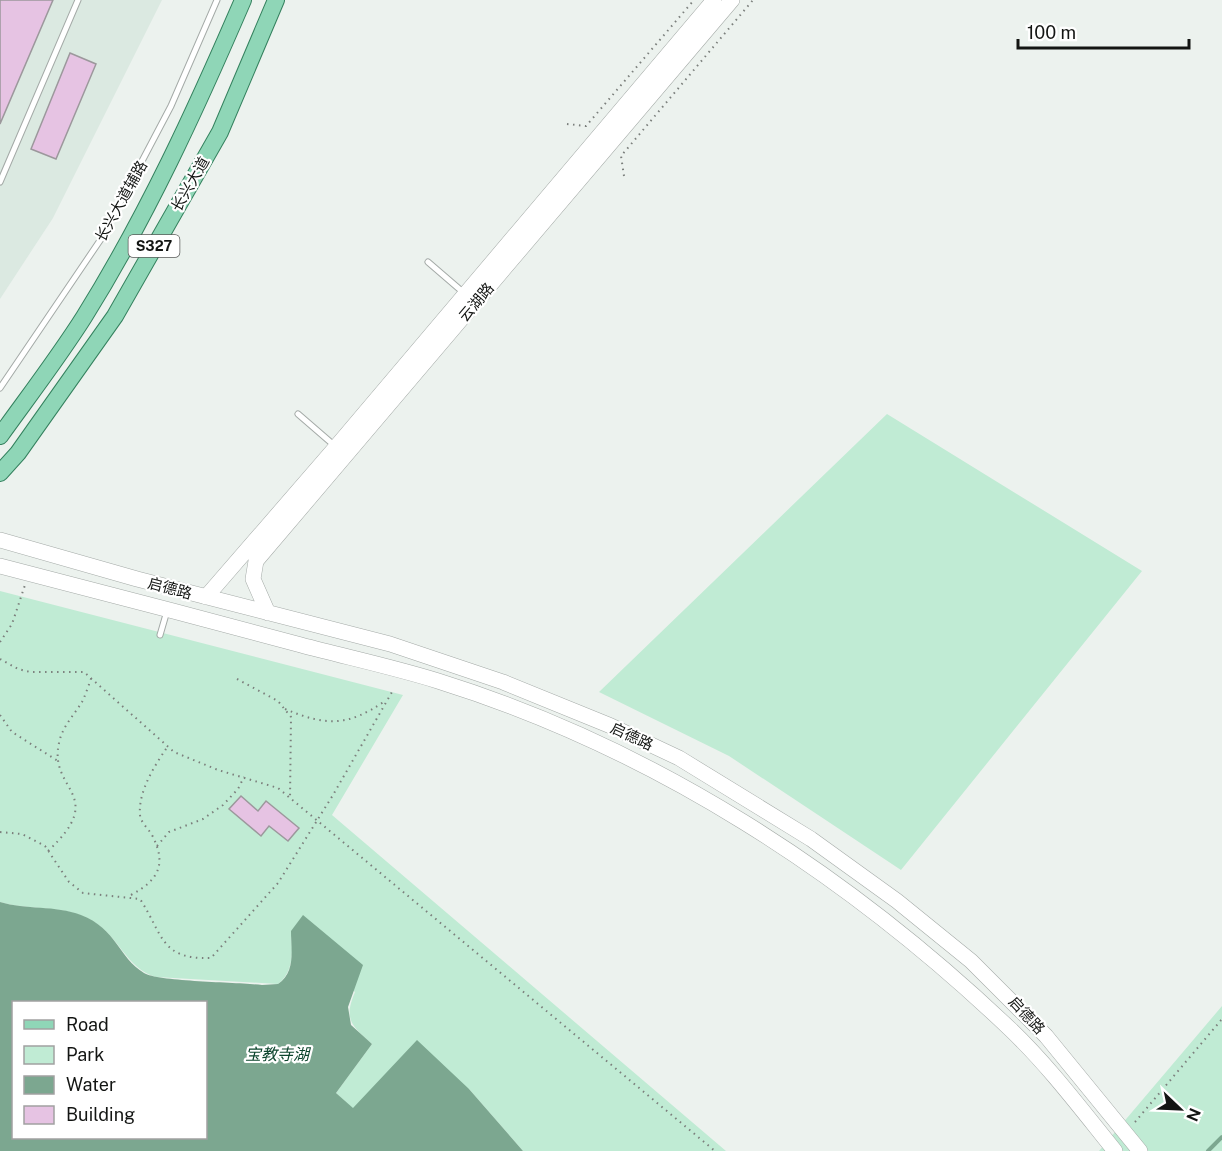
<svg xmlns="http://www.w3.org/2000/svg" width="1222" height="1151" font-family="'Public Sans','Noto Sans SC',sans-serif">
<rect width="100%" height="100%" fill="#ecf2ee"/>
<path fill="#dbe9e1" d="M 0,0 L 162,0 L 53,218 L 0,299 Z"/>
<path fill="#c0ebd4" d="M 887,414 L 1142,571 L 901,870 L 729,756 L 599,692 Z
M 0,591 L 403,695 L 332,815 L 726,1151 L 523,1151 L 469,1089 L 353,1109 L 336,1093 L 372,1044 C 352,1026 343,1020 355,992 L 291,936 C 293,953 293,973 278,984 L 156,977 C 126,969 119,935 91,920 C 62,904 30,911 0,902 Z
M 1222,1006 L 1222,1151 L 1099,1151 Z"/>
<path fill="#7ca790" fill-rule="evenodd" d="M 0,902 C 26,910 55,905 81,915 C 117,929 118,957 144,973 C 159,982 239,982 262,985 L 278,984 C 296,972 291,950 291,931 L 303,915 L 363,965 L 348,1007 L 351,1025 L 372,1044 L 336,1093 L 353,1108 L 417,1040 L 469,1089 L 523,1151 L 0,1151 ZM 14,1002 L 206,1002 L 206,1138 L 14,1138 Z"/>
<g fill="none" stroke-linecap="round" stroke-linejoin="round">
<path stroke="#7ca790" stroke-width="4" d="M 1208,1151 L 1222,1137"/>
</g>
<path fill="#e6c3e3" stroke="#9c989c" stroke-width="1.5" d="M 0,0 L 53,0 L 0,124 Z
M 70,53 L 96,64 L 56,159 L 31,149 Z
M 241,796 L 258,811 L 266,801 L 299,828 L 288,841 L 269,826 L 261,836 L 229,809 Z"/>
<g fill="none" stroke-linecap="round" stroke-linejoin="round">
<defs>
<path id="lane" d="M 0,182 L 78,0
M 428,262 L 464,293
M 0,388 L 101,239 L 171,106 L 217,0
M 298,414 L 335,446
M 160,635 L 167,611"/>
<path id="secondary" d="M 0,540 L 137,579 L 390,644 L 503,682 L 611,726 L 679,758 L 811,839 L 897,901 L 971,961 L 1046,1036 L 1140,1151
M 0,566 C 100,592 201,618 301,645 C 346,657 393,667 438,681 C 653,748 847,874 1009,1028 C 1048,1065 1081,1109 1115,1151
M 206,597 L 336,447 L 714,0
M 268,613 L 253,579 L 256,561 L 732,0"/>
<path id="primary" d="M 0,436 C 28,397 58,358 84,317 C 147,216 196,109 243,0
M 0,473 L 18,453 L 115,316 L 220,132 L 276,0"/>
</defs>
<use href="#lane" stroke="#a4aaa7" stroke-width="7"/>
<use href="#secondary" stroke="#a4aaa7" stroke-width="16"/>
<use href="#primary" stroke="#34815e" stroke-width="18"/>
<path stroke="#7b7f7c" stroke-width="2" stroke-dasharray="1.5 4.5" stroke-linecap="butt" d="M 567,124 L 586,126 L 694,0
M 624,176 L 621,156 L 753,0
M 0,642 L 12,624 L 25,585
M 0,659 L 18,669 L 30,672 L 84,672 L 174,752 L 218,770 L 278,788 L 715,1151
M 237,679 L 278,701 L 291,717 L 290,799
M 285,709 C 326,726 347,727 385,701
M 0,715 L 12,732 L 58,761
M 0,832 L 22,834 L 45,846 L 69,882 L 83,893 L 140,899 C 163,934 160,960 211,958 L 278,883 L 333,795 L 392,692
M 157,846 L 169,832 L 203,819 L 223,805 L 238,789 L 244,777
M 48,851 C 109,794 48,791 59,743 C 62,727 74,715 82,702 C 86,694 89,684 92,676
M 131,895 C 159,880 167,864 152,835 C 148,828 141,823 140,815 C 138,791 155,765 168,746
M 1135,1122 L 1222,1019"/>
<use href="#lane" stroke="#fff" stroke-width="5"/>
<use href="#secondary" stroke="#fff" stroke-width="15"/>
<use href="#primary" stroke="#8fd6b7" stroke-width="16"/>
</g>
<g text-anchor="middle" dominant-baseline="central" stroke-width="4.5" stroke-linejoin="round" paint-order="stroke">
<rect fill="#fff" stroke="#5a5b5a" stroke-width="1.5" x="128.5" y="235" width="51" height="22" rx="4.5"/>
<g font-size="14" font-weight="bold" fill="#131513">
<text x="154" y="246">S327</text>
</g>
<g font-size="15" fill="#131513" stroke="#fff">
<text transform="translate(190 184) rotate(-60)">长兴大道</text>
<text transform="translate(121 201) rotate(-61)">长兴大道辅路</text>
<text transform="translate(476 302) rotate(-50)">云湖路</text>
<text transform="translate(170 588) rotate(15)">启德路</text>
<text transform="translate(632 736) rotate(25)">启德路</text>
<text transform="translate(1027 1015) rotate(47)">启德路</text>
</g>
<g font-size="16" font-style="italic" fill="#0c452d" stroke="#fff">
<text x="277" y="1054">宝教寺湖</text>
</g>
</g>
<rect x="12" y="1001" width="195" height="138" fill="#ffffff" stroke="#a1a1a1" stroke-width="1.5"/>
<rect x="24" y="1020" width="30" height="9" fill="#8fd6b7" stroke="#a1a1a1" stroke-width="1.5"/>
<text x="66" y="1031" font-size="18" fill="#131513">Road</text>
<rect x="24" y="1046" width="30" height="18" fill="#c0ebd4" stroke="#a1a1a1" stroke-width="1.5"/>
<text x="66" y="1061" font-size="18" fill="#131513">Park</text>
<rect x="24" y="1076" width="30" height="18" fill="#7ca790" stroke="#a1a1a1" stroke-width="1.5"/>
<text x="66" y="1091" font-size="18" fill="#131513">Water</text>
<rect x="24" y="1106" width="30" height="18" fill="#e6c3e3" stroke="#a1a1a1" stroke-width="1.5"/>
<text x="66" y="1121" font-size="18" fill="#131513">Building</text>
<g transform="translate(1180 1109) rotate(113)" stroke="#ffffff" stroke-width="4.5" paint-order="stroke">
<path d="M0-4.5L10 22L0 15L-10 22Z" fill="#131513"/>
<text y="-9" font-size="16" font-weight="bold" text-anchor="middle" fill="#131513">N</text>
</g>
<path d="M1018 39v9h171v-9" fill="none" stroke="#131513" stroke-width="3"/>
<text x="1027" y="39" font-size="18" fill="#131513" stroke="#ffffff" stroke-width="4.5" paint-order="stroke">100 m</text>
</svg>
